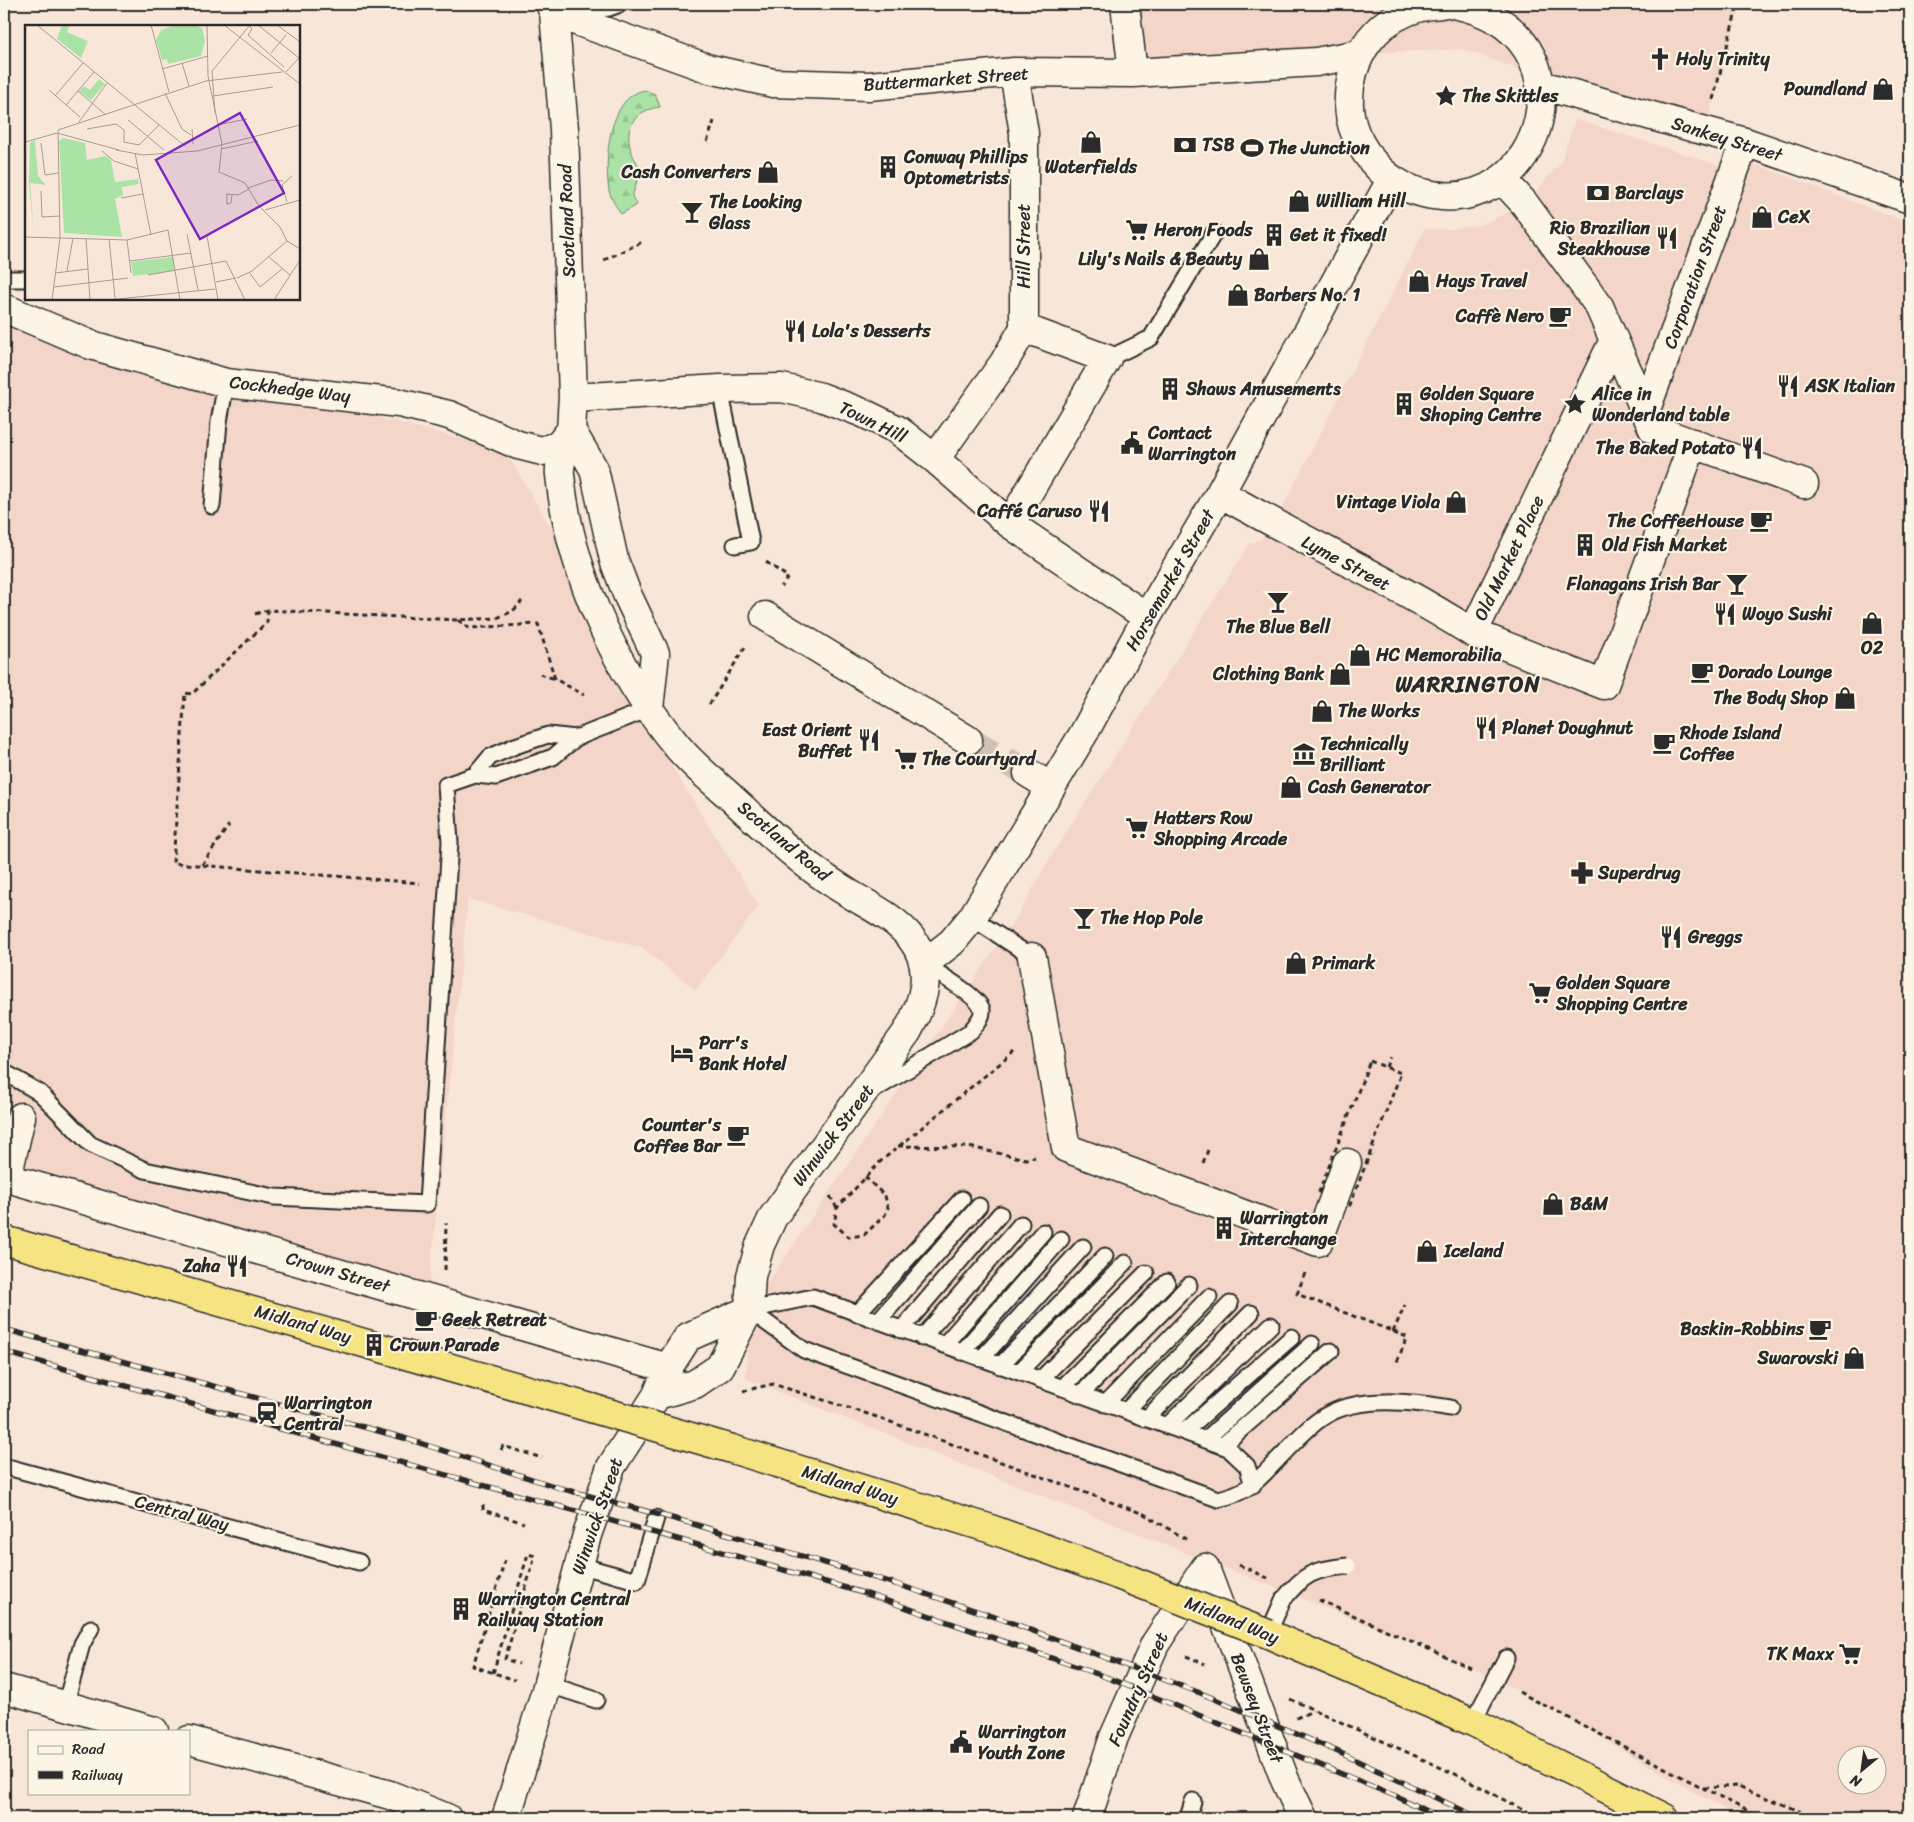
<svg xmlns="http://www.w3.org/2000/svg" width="1914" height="1822" font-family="Sriracha,sans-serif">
<defs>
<pattern id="forest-firs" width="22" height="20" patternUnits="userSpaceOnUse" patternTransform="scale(1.25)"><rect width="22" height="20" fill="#abe3a7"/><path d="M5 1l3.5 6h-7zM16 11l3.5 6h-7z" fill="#93c390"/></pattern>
</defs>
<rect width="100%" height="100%" fill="#f8e7d8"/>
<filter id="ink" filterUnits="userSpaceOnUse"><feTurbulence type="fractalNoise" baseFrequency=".02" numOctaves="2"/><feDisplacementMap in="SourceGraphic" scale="10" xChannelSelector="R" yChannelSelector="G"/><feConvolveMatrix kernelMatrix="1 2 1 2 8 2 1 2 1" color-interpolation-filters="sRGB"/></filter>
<g filter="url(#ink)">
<path fill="#f4d6c8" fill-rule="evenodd" d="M 1139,4 L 1741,4 L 1703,137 L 1463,49 L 1143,63 Z
M 1575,119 L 1728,168 L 1746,161 L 1910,223 L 1910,1818 L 1739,1818 L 1540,1702 L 1453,1658 L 746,1379 L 749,1310 L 1020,912 L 1045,866 L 1250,543 L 1261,540 L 1279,514 L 1425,229 L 1453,229 L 1483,224 L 1515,209 L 1534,194 L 1561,161 ZM 1846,1754 L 1876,1754 L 1876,1784 L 1846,1784 Z
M 4,310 L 206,373 L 505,450 L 568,556 L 631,702 L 759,906 L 696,990 L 642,948 L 468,899 L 429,1286 L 4,1166 Z"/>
<path fill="url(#forest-firs)" stroke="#6b8769" d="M 645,90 L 655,94 L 660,107 C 624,111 621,144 641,168 L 632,197 L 637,205 L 621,214 C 617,207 610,198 609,190 C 604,161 608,96 645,90 Z"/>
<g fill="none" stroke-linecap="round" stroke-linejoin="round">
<path stroke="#cfc1b5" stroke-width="28" stroke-dasharray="28 14" stroke-linecap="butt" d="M 968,740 L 1028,773"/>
<defs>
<path id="lane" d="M 570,13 L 609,8 L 620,4
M 4,279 L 26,279
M 1107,359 L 1151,338 L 1214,233
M 720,389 L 751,542 L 735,545
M 212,506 L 219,422 L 226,383
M 475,775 L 490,757 L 515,746 L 548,735 L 576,738
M 972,918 L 1032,957
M 4,1072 L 40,1093 L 90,1144 L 145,1170 L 274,1197 L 427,1204 L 450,842 L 446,785 L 475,775 L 496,777 L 553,757 L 576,738 L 649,709
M 871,1092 L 971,1031 C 975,1025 983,1018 982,1010 C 980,997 936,972 924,964
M 749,1310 L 804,1350 L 1218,1499 C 1250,1492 1258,1480 1280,1457 C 1294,1443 1308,1426 1325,1416 C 1359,1395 1413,1402 1450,1408
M 749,1310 L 813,1297 L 1228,1448 L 1247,1466 L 1253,1485
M 857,1314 L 962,1199
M 878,1321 L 979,1206
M 901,1330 L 1000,1214
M 922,1338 L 1021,1224
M 944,1345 L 1043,1232
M 962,1352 L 1061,1239
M 981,1359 L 1083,1247
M 1000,1366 L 1105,1256
M 1019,1372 L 1125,1263
M 1040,1380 L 1146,1273
M 1062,1388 L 1167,1282
M 1080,1395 L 1189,1285
M 1105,1404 L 1209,1297
M 1126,1411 L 1230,1304
M 1146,1419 L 1251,1313
M 1167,1426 L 1271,1325
M 1184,1432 L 1292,1337
M 1205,1440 L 1312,1344
M 1222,1446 L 1331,1351
M 4,1468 L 11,1468 L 359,1562
M 579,1565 L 637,1581 L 656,1518
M 1268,1634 L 1283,1600
M 547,1684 L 596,1700
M 65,1706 L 82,1644 L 91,1628
M 1473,1722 L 1506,1658
M 1188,1818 L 1193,1801"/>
<path id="street" d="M 550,4 L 554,13 L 564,129 L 573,398 C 572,408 572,419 571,429 C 569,444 558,460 560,475 C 569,569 617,674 677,746 C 691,763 709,778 725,792 C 751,816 777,841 805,863 C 819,874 835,885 850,894 C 871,907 895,918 911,938 C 935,968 924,1002 907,1032 L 773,1217 L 760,1245 L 751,1276 L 749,1310 L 720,1367 L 695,1384 L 657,1395
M 1125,4 L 1133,73
M 1441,4 C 1425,5 1412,8 1398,16 C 1354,38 1335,101 1360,143 C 1374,168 1394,186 1423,193 C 1545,224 1599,31 1453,4
M 554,13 L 710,69 L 773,83 L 869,86 L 1014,72 L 1133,73 L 1316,62 L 1359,54
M 1014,72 L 1024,133 L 1024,328
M 1541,85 L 1745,142 L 1910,199
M 1502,179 L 1524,203 L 1599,306 L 1653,429 L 1804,484
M 4,308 L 91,345 L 226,383 L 399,403 L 449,415 L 518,445 L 542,451 L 559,445 L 571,430
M 1614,340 L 1473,633 L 1604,685 L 1693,443
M 573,398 L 720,389 L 782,388 L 821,397 L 863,413 L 898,430 L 935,459 L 1010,524 L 1147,617
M 1645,412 L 1745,142
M 571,430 L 594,469 L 614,560 L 627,594 L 655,653 L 649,709
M 935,459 L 1003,364 L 1024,328 L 1107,359 L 1010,524
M 1220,493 C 1303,541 1392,581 1473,633
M 765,616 L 968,740
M 1028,773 L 1051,787
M 1032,957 L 1066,1148 L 1318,1242 L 1347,1163
M 924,964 L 952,942 L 972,918 L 1084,733 L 1147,617 L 1220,493 L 1391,180
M 4,1177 L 668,1368
M 7,1178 L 21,1117
M 1205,1568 L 1285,1780 L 1303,1818
M 4,1688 L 154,1731
M 189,1740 L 390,1795 L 447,1818
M 506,1818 L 546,1690 L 587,1535 L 611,1467 L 657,1395 L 668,1368 L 688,1337 L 749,1310
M 1087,1818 L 1114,1737 L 1155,1644 L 1205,1568"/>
<path id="highway" d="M 4,1240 L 591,1408
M 732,1449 L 988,1528 L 1118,1575
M 1268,1634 L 1473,1722 L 1665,1818"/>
</defs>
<use href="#lane" stroke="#2b2b2b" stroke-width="19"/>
<use href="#street" stroke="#2b2b2b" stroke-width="31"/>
<use href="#highway" stroke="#2b2b2b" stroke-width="31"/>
<path stroke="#2b2b2b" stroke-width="3" stroke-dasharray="5 4" stroke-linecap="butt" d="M 1713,100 L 1738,4
M 707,142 L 714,121
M 604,260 L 642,242
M 766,562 L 788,577 L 781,587
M 268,610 L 267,622 L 192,694 L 185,693 L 173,863 L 420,883
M 255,614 L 268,610 L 457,620 L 497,618 L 513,611 L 522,601
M 458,620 L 469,628 L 538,624 L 555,679 L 584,695
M 540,674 L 555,679
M 709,705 L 747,644
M 202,865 L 229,825
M 1370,1061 L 1401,1073 L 1350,1205 L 1319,1192 Z
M 1386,1067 L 1390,1057
M 898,1146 L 969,1147 L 1026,1159 L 1035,1157
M 1203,1163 L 1208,1150
M 865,1177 L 885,1196 L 888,1208 L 885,1215 L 864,1235 L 849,1237 L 834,1224 L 837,1208 L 881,1161 L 1014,1052
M 830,1196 L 837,1208
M 445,1270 L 446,1223
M 1305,1273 L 1297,1294 L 1407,1337 L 1397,1362
M 1393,1332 L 1405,1305
M 743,1391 L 773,1384 L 877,1417 L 1144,1514 L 1189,1541
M 501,1450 L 503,1446 L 542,1458
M 483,1505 L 483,1510 L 524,1523
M 505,1560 L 473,1666 L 515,1680
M 1239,1565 L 1268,1578
M 1319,1600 L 1471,1668
M 1186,1656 L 1205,1664
M 493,1673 L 528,1554 L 535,1556 L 505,1659 L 519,1664
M 1519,1692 L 1761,1818
M 1290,1699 L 1466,1779 L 1537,1818
M 1296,1718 L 1313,1711
M 1704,1788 L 1738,1786 L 1817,1818"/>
<use href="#lane" stroke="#fcf5e5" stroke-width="15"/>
<use href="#street" stroke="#fcf5e5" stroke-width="28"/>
<use href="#highway" stroke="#f6e381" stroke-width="28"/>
<defs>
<path id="rail" d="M 4,1329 L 404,1438 L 560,1488 L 690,1523 L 896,1584 L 1004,1620 L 1203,1694 L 1334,1750 L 1479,1818
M 4,1352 L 684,1541 L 870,1595 L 1106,1677 L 1400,1798 L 1440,1818"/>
</defs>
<use href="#rail" stroke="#2b2b2b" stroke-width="5.5"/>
<use href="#rail" stroke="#fcf5e5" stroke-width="4" stroke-dasharray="11" stroke-linecap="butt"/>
<defs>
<path id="lane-bridge" d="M 1283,1600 C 1304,1573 1315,1569 1348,1566"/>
<path id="highway-bridge" d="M 591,1408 L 732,1449
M 1118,1575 L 1268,1634"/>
</defs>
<use href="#lane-bridge" stroke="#2b2b2b" stroke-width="19" stroke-linecap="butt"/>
<use href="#highway-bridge" stroke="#2b2b2b" stroke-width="31" stroke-linecap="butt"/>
<use href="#lane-bridge" stroke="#fcf5e5" stroke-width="15"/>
<use href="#highway-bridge" stroke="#f6e381" stroke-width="28"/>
</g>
</g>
<defs>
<symbol id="church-bare" viewBox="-9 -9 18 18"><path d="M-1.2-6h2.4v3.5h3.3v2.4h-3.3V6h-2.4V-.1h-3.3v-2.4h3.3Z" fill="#2b2b2b" stroke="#fcf5e5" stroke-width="2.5" paint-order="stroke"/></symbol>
<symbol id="shop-bare" viewBox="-9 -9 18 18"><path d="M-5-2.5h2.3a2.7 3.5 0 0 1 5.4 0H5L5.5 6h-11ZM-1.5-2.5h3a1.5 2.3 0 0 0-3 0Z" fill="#2b2b2b" stroke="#fcf5e5" stroke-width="2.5" paint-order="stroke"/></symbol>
<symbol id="sight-bare" viewBox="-9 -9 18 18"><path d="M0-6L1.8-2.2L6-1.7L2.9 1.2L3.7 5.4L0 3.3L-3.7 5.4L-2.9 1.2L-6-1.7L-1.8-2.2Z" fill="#2b2b2b" stroke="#fcf5e5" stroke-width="2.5" paint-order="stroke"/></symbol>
<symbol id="bank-bare" viewBox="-9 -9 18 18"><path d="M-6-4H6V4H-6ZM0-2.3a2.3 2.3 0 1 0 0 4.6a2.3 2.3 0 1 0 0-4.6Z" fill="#2b2b2b" stroke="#fcf5e5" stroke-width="2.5" paint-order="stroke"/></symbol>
<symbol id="stadium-bare" viewBox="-9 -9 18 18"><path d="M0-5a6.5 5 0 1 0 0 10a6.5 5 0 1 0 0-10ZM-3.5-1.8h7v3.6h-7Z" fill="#2b2b2b" stroke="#fcf5e5" stroke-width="2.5" paint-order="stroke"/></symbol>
<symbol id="building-bare" viewBox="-9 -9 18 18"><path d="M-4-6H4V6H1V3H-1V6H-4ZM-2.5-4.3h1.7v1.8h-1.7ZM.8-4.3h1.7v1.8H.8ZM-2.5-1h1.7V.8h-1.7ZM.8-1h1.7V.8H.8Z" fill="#2b2b2b" stroke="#fcf5e5" stroke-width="2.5" paint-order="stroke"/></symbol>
<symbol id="bar-bare" viewBox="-9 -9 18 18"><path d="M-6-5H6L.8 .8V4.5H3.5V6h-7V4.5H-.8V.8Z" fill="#2b2b2b" stroke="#fcf5e5" stroke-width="2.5" paint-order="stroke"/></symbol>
<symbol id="supermarket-bare" viewBox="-9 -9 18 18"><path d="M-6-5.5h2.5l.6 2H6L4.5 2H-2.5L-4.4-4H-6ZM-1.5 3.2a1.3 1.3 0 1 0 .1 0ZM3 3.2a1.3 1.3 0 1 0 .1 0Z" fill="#2b2b2b" stroke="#fcf5e5" stroke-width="2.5" paint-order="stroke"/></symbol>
<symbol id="restaurant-bare" viewBox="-9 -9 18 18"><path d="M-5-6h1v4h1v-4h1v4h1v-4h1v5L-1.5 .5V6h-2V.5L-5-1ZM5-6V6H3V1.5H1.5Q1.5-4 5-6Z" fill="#2b2b2b" stroke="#fcf5e5" stroke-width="2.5" paint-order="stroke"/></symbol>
<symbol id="cafe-bare" viewBox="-9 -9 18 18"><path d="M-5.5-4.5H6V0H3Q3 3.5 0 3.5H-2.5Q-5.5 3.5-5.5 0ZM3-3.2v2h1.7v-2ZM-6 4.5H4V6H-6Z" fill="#2b2b2b" stroke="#fcf5e5" stroke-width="2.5" paint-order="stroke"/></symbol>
<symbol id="civic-bare" viewBox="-9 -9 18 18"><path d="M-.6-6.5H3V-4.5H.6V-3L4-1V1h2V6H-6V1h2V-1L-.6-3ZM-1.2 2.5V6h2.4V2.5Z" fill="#2b2b2b" stroke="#fcf5e5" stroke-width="2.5" paint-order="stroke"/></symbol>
<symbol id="museum-bare" viewBox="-9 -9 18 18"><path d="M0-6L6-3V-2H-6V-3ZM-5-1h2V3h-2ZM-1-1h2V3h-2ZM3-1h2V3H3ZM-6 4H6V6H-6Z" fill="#2b2b2b" stroke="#fcf5e5" stroke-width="2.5" paint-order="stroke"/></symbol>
<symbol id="pharmacy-bare" viewBox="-9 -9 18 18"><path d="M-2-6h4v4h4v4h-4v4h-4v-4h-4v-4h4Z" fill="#2b2b2b" stroke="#fcf5e5" stroke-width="2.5" paint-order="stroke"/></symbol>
<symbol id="hotel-bare" viewBox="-9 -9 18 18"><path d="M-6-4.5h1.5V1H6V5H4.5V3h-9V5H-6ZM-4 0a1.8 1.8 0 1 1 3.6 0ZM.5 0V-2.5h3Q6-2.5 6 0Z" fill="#2b2b2b" stroke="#fcf5e5" stroke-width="2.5" paint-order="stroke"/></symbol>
<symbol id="station-bare" viewBox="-9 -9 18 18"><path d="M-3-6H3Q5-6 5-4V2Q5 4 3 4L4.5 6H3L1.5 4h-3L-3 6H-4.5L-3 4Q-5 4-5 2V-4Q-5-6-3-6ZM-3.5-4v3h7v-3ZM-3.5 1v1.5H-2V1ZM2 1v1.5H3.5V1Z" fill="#2b2b2b" stroke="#fcf5e5" stroke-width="2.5" paint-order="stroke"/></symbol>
</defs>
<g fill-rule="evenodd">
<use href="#church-bare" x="1644" y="43" width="32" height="32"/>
<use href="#shop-bare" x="1867" y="73" width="32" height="32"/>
<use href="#sight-bare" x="1430" y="80" width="32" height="32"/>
<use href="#shop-bare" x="1075" y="126" width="32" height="32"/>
<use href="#bank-bare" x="1169" y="129" width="32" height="32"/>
<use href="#stadium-bare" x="1236" y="132" width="32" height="32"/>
<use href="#building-bare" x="872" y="151" width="32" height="32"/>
<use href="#shop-bare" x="752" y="156" width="32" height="32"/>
<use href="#bank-bare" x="1582" y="177" width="32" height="32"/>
<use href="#shop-bare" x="1283" y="185" width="32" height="32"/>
<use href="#bar-bare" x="676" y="196" width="32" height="32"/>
<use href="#shop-bare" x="1746" y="201" width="32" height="32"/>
<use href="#supermarket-bare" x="1121" y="214" width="32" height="32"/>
<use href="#building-bare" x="1258" y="219" width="32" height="32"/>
<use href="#restaurant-bare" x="1651" y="222" width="32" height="32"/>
<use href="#shop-bare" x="1243" y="243" width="32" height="32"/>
<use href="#shop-bare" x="1403" y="265" width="32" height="32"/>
<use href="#shop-bare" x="1222" y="279" width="32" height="32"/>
<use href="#cafe-bare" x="1544" y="300" width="32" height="32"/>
<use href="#restaurant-bare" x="779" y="315" width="32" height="32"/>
<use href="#restaurant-bare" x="1772" y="370" width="32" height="32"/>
<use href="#building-bare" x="1154" y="373" width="32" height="32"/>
<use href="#building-bare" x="1388" y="388" width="32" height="32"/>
<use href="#sight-bare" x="1559" y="388" width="32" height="32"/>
<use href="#civic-bare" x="1116" y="427" width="32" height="32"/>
<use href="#restaurant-bare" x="1736" y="432" width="32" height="32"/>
<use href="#shop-bare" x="1440" y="486" width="32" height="32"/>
<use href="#restaurant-bare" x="1083" y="495" width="32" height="32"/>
<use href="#cafe-bare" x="1745" y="505" width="32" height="32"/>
<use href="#building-bare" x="1569" y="529" width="32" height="32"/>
<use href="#bar-bare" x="1721" y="568" width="32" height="32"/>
<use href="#bar-bare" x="1262" y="586" width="32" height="32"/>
<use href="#restaurant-bare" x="1709" y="598" width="32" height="32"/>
<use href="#shop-bare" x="1856" y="607" width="32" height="32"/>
<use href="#shop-bare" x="1344" y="639" width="32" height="32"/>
<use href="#cafe-bare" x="1686" y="656" width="32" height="32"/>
<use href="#shop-bare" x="1324" y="658" width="32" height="32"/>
<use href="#shop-bare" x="1829" y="682" width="32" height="32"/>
<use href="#shop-bare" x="1306" y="695" width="32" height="32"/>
<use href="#restaurant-bare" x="1470" y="712" width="32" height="32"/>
<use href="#restaurant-bare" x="853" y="724" width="32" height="32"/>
<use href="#cafe-bare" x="1648" y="727" width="32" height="32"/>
<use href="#museum-bare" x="1288" y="738" width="32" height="32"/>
<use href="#supermarket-bare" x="890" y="743" width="32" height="32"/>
<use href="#shop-bare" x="1275" y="771" width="32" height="32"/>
<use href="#supermarket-bare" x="1121" y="812" width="32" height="32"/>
<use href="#pharmacy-bare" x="1566" y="857" width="32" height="32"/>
<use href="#bar-bare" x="1068" y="902" width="32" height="32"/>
<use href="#restaurant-bare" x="1655" y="921" width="32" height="32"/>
<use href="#shop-bare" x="1280" y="947" width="32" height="32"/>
<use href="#supermarket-bare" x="1524" y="977" width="32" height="32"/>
<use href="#hotel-bare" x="666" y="1037" width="32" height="32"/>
<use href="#cafe-bare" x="722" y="1119" width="32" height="32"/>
<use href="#shop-bare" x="1537" y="1188" width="32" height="32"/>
<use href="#building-bare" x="1208" y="1212" width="32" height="32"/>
<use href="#shop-bare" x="1411" y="1235" width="32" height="32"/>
<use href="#restaurant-bare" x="221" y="1250" width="32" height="32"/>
<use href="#cafe-bare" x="410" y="1304" width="32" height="32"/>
<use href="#cafe-bare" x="1804" y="1313" width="32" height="32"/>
<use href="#building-bare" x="358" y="1329" width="32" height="32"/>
<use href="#shop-bare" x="1838" y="1342" width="32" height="32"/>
<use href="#station-bare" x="251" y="1397" width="32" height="32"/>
<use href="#building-bare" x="445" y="1593" width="32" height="32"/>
<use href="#supermarket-bare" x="1834" y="1638" width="32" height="32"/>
<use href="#civic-bare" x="945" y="1726" width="32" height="32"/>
</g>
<g text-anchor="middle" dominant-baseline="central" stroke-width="4" stroke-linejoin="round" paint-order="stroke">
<g font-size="18" font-weight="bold" fill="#2b2b2b" stroke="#fcf5e5" text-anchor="start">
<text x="1676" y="59">Holy Trinity</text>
<text x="1866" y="89" text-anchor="end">Poundland</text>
<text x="1462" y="96">The Skittles</text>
<text x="1202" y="145">TSB</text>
<text x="1268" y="148">The Junction</text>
<text x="904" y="157">Conway Phillips<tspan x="904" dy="21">Optometrists</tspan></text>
<text x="1091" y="167" text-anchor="middle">Waterfields</text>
<text x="751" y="172" text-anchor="end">Cash Converters</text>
<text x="1615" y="193">Barclays</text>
<text x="1316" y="201">William Hill</text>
<text x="709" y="202">The Looking<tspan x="709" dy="21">Glass</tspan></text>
<text x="1778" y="217">CeX</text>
<text x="1650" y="228" text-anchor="end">Rio Brazilian<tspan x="1650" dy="21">Steakhouse</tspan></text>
<text x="1154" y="230">Heron Foods</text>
<text x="1290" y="235">Get it fixed!</text>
<text x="1242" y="259" text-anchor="end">Lily's Nails &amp; Beauty</text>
<text x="1436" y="281">Hays Travel</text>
<text x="1254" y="295">Barbers No. 1</text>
<text x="1544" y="316" text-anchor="end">Caffè Nero</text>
<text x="812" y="331">Lola's Desserts</text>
<text x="1805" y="386">ASK Italian</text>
<text x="1186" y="389">Shaws Amusements</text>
<text x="1420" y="394">Golden Square<tspan x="1420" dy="21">Shoping Centre</tspan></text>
<text x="1592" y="394">Alice in<tspan x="1592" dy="21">Wonderland table</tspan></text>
<text x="1148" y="433">Contact<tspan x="1148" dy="21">Warrington</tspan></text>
<text x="1735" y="448" text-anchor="end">The Baked Potato</text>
<text x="1440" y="502" text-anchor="end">Vintage Viola</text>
<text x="1082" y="511" text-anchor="end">Caffé Caruso</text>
<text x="1744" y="521" text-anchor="end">The CoffeeHouse</text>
<text x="1602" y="545">Old Fish Market</text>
<text x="1720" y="584" text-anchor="end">Flanagans Irish Bar</text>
<text x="1742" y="614">Woyo Sushi</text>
<text x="1278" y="627" text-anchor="middle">The Blue Bell</text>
<text x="1872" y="648" text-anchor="middle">O2</text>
<text x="1376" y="655">HC Memorabilia</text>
<text x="1718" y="672">Dorado Lounge</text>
<text x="1324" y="674" text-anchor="end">Clothing Bank</text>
<text x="1828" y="698" text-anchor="end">The Body Shop</text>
<text x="1338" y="711">The Works</text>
<text x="1502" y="728">Planet Doughnut</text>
<text x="852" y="730" text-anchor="end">East Orient<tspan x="852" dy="21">Buffet</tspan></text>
<text x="1680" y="733">Rhode Island<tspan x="1680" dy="21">Coffee</tspan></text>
<text x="1320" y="744">Technically<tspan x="1320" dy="21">Brilliant</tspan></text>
<text x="922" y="759">The Courtyard</text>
<text x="1308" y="787">Cash Generator</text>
<text x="1154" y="818">Hatters Row<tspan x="1154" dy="21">Shopping Arcade</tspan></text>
<text x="1598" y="873">Superdrug</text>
<text x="1100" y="918">The Hop Pole</text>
<text x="1688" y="937">Greggs</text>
<text x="1312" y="963">Primark</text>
<text x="1556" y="983">Golden Square<tspan x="1556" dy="21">Shopping Centre</tspan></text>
<text x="699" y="1043">Parr's<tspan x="699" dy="21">Bank Hotel</tspan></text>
<text x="721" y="1125" text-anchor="end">Counter's<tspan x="721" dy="21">Coffee Bar</tspan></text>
<text x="1570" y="1204">B&amp;M</text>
<text x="1240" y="1218">Warrington<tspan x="1240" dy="21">Interchange</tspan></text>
<text x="1444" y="1251">Iceland</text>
<text x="220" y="1266" text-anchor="end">Zaha</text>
<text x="442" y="1320">Geek Retreat</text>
<text x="1804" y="1329" text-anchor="end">Baskin-Robbins</text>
<text x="390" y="1345">Crown Parade</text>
<text x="1838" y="1358" text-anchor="end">Swarovski</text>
<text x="284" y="1403">Warrington<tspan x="284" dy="21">Central</tspan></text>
<text x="478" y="1599">Warrington Central<tspan x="478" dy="21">Railway Station</tspan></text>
<text x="1834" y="1654" text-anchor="end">TK Maxx</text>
<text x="978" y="1732">Warrington<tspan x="978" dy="21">Youth Zone</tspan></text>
</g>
<g font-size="18" fill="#2b2b2b" stroke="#fcf5e5">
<text transform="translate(946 79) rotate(-4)">Buttermarket Street</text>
<text transform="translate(1727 139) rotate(17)">Sankey Street</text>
<text transform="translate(567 221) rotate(-92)">Scotland Road</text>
<text transform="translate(1024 246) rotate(-90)">Hill Street</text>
<text transform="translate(1695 277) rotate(-70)">Corporation Street</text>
<text transform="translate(290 389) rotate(7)">Cockhedge Way</text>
<text transform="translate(873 422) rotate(26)">Town Hill</text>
<text transform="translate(1509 558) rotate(-64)">Old Market Place</text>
<text transform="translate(1346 563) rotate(28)">Lyme Street</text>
<text transform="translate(1170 580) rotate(-60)">Horsemarket Street</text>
<text transform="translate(784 841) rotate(40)">Scotland Road</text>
<text transform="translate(833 1135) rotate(-53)">Winwick Street</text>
<text transform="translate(338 1272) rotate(16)">Crown Street</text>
<text transform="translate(303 1324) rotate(16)">Midland Way</text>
<text transform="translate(850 1485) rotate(17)">Midland Way</text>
<text transform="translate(182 1513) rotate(15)">Central Way</text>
<text transform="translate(597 1516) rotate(-71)">Winwick Street</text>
<text transform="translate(1232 1620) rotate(22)">Midland Way</text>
<text transform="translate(1138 1689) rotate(-66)">Foundry Street</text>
<text transform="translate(1257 1708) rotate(69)">Bewsey Street</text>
</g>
<g font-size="22" font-weight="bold" letter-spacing="1" fill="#2b2b2b" stroke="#fcf5e5">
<text x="1468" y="684">WARRINGTON</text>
</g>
</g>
<g transform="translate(25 25)">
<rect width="275" height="275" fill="#f8e7d8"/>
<path d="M 37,0 L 44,1 L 42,7 L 63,16 L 56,33 L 32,14 ZM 38,113 L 60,118 L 62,135 L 81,131 L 86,135 L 90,157 L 113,154 L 114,159 L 97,162 L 98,170 L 90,174 L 97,212 L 39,208 L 34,116 ZM 148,232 L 150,246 L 108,251 L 106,237 Z" fill="#abe3a7"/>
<path d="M 10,115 L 13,151 L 21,160 L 5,158 L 9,210 L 4,158 L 5,117 Z" fill="#abe3a7"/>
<path d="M 74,54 L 80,59 L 66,75 L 54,66 L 59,61 L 65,65 Z" fill="#abe3a7"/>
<path d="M 169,0 L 177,3 L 180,16 L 176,31 L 143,39 L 142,34 L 137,35 L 131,15 L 136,5 L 151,0 Z" fill="#abe3a7"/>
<path fill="none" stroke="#a69c93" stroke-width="1" d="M 12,0 L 160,121M 126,0 L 144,67M 182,0 L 183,51 L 197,119 L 194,147 L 220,158 L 234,181 L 255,202 L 262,216M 199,0 L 275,59M 233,0 L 274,33 L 261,47M 252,0 L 275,17M 224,1 L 227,4 L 223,10 L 259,42M 246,28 L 261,10M 157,38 L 164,61M 137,44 L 183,31M 24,65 L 55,92M 53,66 L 81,90M 140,68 L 157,104 L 166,110M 30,71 L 58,38M 188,71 L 248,62M 41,80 L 69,47M 190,88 L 187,46 L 225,0M 103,95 L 139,125M 54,97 L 82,58M 192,100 L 222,94M 62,104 L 91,99 L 99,105 L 99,117 L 114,120 L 134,100M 167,104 L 168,119M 0,117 L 32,108 L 94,125M 16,118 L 20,150 L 33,148M 196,124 L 233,116M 91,125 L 118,130 L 172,126 L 275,100M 77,126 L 89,136 L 113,144M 110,128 L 126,210M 223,163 L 246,155 L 258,156M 16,166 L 17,192 L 35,191M 201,169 L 213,170 L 224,164M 202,169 L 202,179 L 206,178 L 207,170M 96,173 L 118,169M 262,177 L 257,160 L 267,151M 240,185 L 275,175M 162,209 L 173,265M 182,211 L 193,275M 0,212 L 35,213 L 27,275M 61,213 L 65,275M 84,214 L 90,273M 102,215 L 106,248M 262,216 L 275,224M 244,232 L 265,250M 105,236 L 166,228M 42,246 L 48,213M 224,247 L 235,262 L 257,244M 30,248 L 63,244M 123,250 L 201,236 L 220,275M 212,253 L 227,246 L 262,216M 191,257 L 211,253M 29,262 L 103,253M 83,275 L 190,264M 155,275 L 143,205 L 102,215 L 35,213 L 33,105 L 181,56 L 257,47M 249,275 L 275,235"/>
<path fill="#7b2cbf" fill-opacity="0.15" stroke="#7b2cbf" stroke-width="2.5" d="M 215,88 L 259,168 L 175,214 L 131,135 Z"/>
<rect width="275" height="275" fill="none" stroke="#2b2b2b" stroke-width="2.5"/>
</g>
<rect width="1914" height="1822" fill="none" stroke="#fcf5e5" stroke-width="20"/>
<rect x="10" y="10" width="1894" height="1802" fill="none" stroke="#2b2b2b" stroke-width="2" filter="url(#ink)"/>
<rect x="28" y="1730" width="162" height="65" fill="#fcf5e5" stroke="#a8a49b"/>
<rect x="38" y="1746" width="25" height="8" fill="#fcf5e5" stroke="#a8a49b"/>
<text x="72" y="1754" font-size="15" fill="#2b2b2b">Road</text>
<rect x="38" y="1771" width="25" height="8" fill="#2b2b2b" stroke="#a8a49b"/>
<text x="72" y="1780" font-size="15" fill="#2b2b2b">Railway</text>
<g transform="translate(1862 1770) rotate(209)"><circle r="24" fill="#fcf5e5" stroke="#a8a49b"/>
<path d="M0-4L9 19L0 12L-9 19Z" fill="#2b2b2b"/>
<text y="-8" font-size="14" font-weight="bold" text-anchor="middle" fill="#2b2b2b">N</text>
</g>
</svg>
